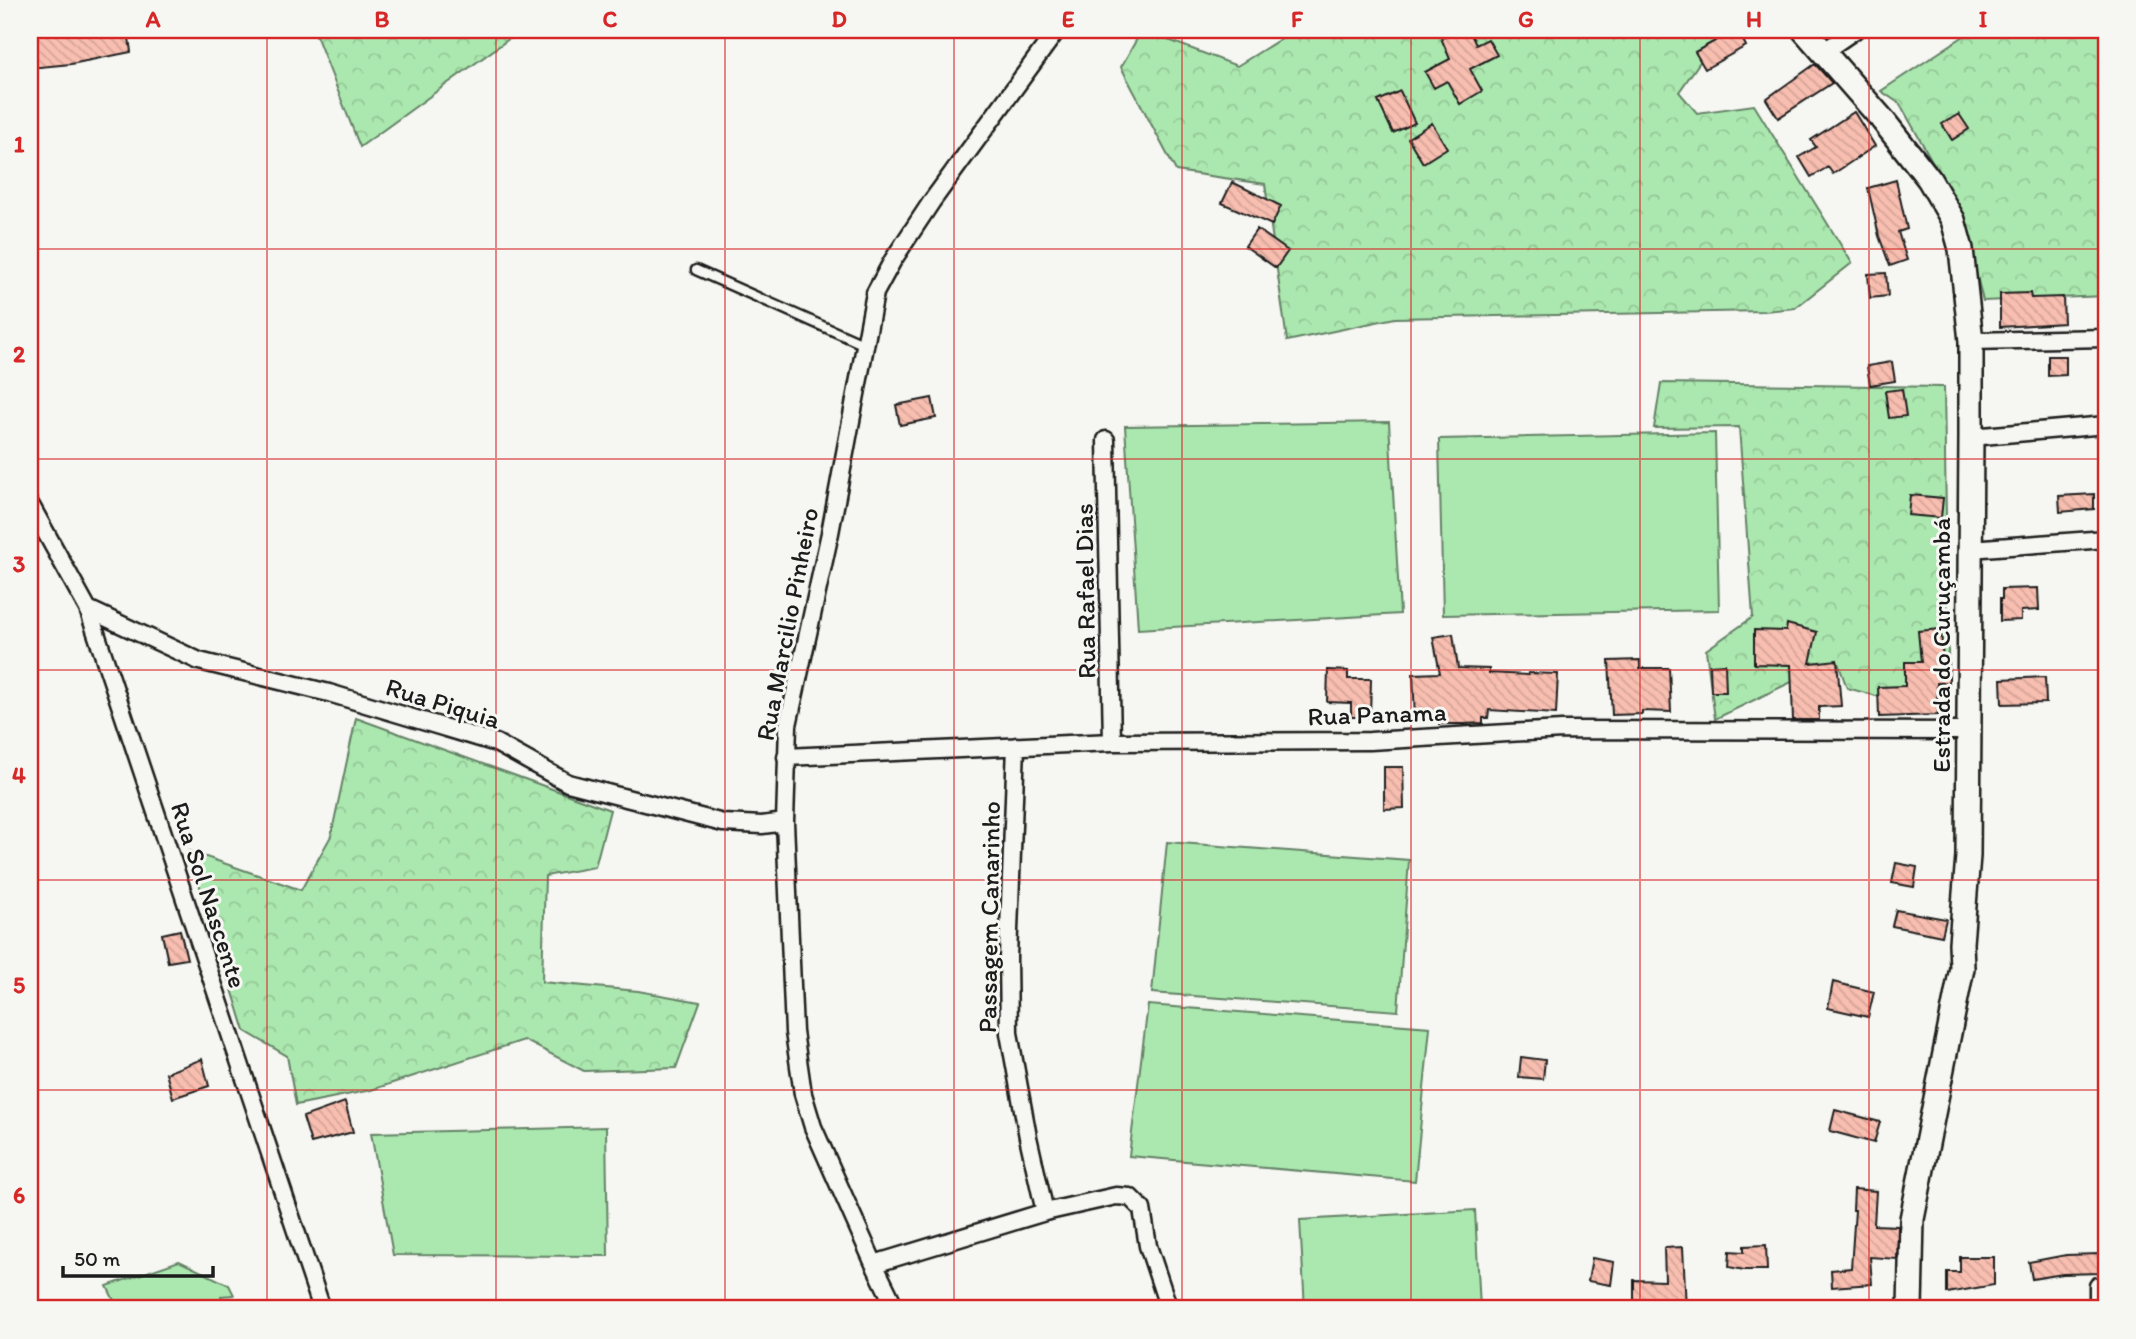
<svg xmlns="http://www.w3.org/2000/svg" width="2136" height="1339" font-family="Itim,sans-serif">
<defs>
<pattern id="forest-crowns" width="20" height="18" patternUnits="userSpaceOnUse" patternTransform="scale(1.75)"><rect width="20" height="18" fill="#abe8af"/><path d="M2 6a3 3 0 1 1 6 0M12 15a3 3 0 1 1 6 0" fill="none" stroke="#93c696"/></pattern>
<pattern id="building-back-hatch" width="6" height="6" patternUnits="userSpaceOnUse" patternTransform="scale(1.75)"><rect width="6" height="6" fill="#f8beb0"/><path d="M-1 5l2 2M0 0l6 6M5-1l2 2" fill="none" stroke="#d4a397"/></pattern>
</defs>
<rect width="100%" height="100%" fill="#f6f6f2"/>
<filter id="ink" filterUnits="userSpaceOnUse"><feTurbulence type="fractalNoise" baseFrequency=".0143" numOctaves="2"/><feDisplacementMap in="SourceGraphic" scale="14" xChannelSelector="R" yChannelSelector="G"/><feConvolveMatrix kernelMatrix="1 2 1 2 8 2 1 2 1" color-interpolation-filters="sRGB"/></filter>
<g filter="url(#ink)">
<path fill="#abe8af" stroke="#648266" stroke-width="2" d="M 1389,422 L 1400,614 L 1138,629 L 1125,426 Z
M 1715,433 L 1719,610 L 1443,615 L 1439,439 Z
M 1167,842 L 1409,860 L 1398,1011 L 1152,993 Z
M 1148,1005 L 1430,1027 L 1415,1181 L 1129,1156 Z
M 606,1127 L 608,1256 L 393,1255 L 371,1133 Z
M 1475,1210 L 1480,1309 L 1305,1309 L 1300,1220 Z
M 179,1261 L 229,1285 L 234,1295 L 221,1296 L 223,1309 L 118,1309 L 107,1286 Z"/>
<path fill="url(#forest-crowns)" stroke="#648266" stroke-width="2" d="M 314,30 L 521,30 L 360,147 Z
M 1142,30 L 1237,66 L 1295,30 L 1722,30 L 1679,92 L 1697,113 L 1754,105 L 1852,263 L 1795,308 L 1764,311 L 1395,318 L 1287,341 L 1265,184 L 1176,171 L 1121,67 Z
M 1973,30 L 2106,30 L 2106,296 L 1983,301 L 1962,214 L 1900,104 L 1881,91 Z
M 1661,383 L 1944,387 L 1949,716 L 1847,688 L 1837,660 L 1715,719 L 1706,650 L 1753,617 L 1739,427 L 1654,428 Z
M 356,718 L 610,810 L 595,867 L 545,876 L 542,982 L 638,991 L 700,1002 L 676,1068 L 584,1071 L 524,1040 L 371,1090 L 296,1105 L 287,1056 L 245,1031 L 189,851 L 301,890 L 331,836 Z"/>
<path fill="url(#building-back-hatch)" stroke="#1c1c1c" stroke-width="2" d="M 30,30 L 128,30 L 131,52 L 71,64 L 30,68 Z
M 1460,30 L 1469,30 L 1476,45 L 1488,39 L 1497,55 L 1470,69 L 1482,91 L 1460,104 L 1447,81 L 1434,88 L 1425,72 L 1450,59 L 1441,38 Z
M 1735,30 L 1738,30 L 1746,46 L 1705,69 L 1695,52 Z
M 1815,64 L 1832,83 L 1778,118 L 1766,99 Z
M 1400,91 L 1415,123 L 1393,133 L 1378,101 Z
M 1854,112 L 1875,146 L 1833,174 L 1828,167 L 1811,177 L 1799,157 L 1816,147 L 1811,140 Z
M 1959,114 L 1969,129 L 1952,140 L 1942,124 Z
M 1432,123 L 1447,148 L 1423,163 L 1408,138 Z
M 1896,180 L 1907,229 L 1898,232 L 1907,260 L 1890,266 L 1879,236 L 1868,188 Z
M 1232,182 L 1281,206 L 1272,225 L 1222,203 Z
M 1257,229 L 1288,251 L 1276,268 L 1245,246 Z
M 1886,273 L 1888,296 L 1870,298 L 1868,274 Z
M 2030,293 L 2031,298 L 2063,297 L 2064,323 L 2000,327 L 2000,294 Z
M 2048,356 L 2066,356 L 2066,375 L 2048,376 Z
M 1892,362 L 1895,381 L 1870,385 L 1867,366 Z
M 1902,389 L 1906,416 L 1889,418 L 1885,391 Z
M 932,398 L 936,418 L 900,425 L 896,405 Z
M 2094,494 L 2094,509 L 2060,512 L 2059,496 Z
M 1910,495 L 1943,498 L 1941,518 L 1908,515 Z
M 2038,588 L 2039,610 L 2021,611 L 2021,620 L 2000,621 L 2000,599 L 2002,599 L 2002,589 Z
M 1787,624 L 1817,632 L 1810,663 L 1837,660 L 1841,706 L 1819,707 L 1819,720 L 1793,720 L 1791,665 L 1754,664 L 1754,630 L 1786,631 Z
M 1941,629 L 1943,662 L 1949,662 L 1949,683 L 1937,683 L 1938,715 L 1879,717 L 1878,687 L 1905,686 L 1905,662 L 1921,662 L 1918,631 Z
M 1453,634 L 1458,668 L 1489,669 L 1489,673 L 1528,675 L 1528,673 L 1558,674 L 1556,714 L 1489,710 L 1488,718 L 1483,718 L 1483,723 L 1464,724 L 1439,724 L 1439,717 L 1415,718 L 1413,674 L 1440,673 L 1433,637 Z
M 1640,660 L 1640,668 L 1669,668 L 1671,712 L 1642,711 L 1642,714 L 1612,715 L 1609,661 Z
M 1725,664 L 1726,692 L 1711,692 L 1710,665 Z
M 1328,670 L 1348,671 L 1348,679 L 1371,679 L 1370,717 L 1351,717 L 1351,703 L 1327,702 Z
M 2045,677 L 2046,703 L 2002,704 L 2001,679 Z
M 1384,767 L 1403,767 L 1404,808 L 1384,809 Z
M 1896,863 L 1917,867 L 1914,887 L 1892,883 Z
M 1896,910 L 1946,919 L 1942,936 L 1892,926 Z
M 180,930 L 187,959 L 168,962 L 162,934 Z
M 1833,982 L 1874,992 L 1868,1017 L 1828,1008 Z
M 1521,1057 L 1545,1060 L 1543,1079 L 1519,1077 Z
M 202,1059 L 209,1086 L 173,1098 L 166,1073 Z
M 345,1102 L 353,1132 L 311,1143 L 303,1117 Z
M 1835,1110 L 1880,1122 L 1874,1143 L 1830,1131 Z
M 1854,1189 L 1876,1191 L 1874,1225 L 1898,1226 L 1897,1259 L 1870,1257 L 1872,1284 L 1832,1287 L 1831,1270 L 1851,1268 L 1855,1210 L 1853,1210 Z
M 1766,1245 L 1767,1270 L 1744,1270 L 1729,1267 L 1730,1251 L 1744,1252 L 1744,1246 Z
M 1683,1247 L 1686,1309 L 1667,1309 L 1667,1306 L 1634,1305 L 1634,1280 L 1665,1281 L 1664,1248 Z
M 2099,1254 L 2100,1273 L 2063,1274 L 2032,1279 L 2029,1262 L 2066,1255 Z
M 1960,1257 L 1994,1257 L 1994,1285 L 1947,1293 L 1947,1272 L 1960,1272 Z
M 1592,1258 L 1614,1262 L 1611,1285 L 1588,1281 Z"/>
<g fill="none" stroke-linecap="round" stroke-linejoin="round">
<defs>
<path id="lane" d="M 696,270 L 865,345"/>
<path id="street" d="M 1823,52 L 1855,30
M 1971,341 L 2106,338
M 1971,437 L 2106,425
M 1106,440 L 1112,742
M 30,504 L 88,609 L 322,1309
M 1969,549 L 2106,539
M 88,609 L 199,661 L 329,693 L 496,743 L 568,783 L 723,823 L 762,825 L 785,822
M 1016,746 L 1008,957 L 1009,1033 L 1028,1137 L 1045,1212 L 1116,1196 L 1130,1197 L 1142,1209 L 1148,1246 L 1169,1309
M 786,757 L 1112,742 L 1370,741 L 1562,730 L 1969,731
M 874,1264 L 1045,1212
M 2098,1286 L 2098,1309
M 896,1309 L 874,1264 L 813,1127 L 803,1094 L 794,1032 L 785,822 L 788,725 L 830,533 L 875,293 L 893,260 L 932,201 L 1057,30"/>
<path id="secondary" d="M 1804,30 L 1882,119 L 1929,179 L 1953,220 L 1961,249 L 1971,341 L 1971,437 L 1968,856 L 1961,943 L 1962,968 L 1912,1219 L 1910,1309"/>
</defs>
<use href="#lane" stroke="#1c1c1c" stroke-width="13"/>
<use href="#street" stroke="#1c1c1c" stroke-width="21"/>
<use href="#secondary" stroke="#1c1c1c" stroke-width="28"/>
<use href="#lane" stroke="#f6f6f2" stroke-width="8"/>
<use href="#street" stroke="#f6f6f2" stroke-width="16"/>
<use href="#secondary" stroke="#f6f6f2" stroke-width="23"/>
</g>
</g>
<path fill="none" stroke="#d62828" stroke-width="2" stroke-opacity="0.55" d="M 267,30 L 267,1309M 496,30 L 496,1309M 725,30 L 725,1309M 954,30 L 954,1309M 1182,30 L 1182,1309M 1411,30 L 1411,1309M 1640,30 L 1640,1309M 1869,30 L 1869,1309M 30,249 L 2106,249M 30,459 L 2106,459M 30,670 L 2106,670M 30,880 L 2106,880M 30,1090 L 2106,1090"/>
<g text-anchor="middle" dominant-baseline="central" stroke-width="6" stroke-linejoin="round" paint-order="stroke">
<g font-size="26" fill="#1c1c1c" stroke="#f6f6f2">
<text transform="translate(1085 591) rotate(-91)">Rua Rafael Dias</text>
<text transform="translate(787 624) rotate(-79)">Rua Marcilio Pinheiro</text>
<text transform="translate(1941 645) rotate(-90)">Estrada do Curuçambá</text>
<text transform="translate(443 703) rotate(17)">Rua Piquia</text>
<text transform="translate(1377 714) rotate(-2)">Rua Panama</text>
<text transform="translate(209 895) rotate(72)">Rua Sol Nascente</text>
<text transform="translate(989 917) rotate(-89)">Passagem Canarinho</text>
</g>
</g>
<rect width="2136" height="1339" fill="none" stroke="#f6f6f2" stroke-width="77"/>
<path d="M63 1266v10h150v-10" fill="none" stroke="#1c1c1c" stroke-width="3.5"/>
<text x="74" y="1266" font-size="21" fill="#1c1c1c" stroke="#f6f6f2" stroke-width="5" paint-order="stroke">50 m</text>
<rect x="38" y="38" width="2060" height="1262" fill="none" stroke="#d62828" stroke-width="2.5"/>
<g font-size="23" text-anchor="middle" font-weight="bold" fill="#d62828">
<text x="153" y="27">A</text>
<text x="382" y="27">B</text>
<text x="610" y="27">C</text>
<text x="839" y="27">D</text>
<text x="1068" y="27">E</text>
<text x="1297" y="27">F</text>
<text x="1526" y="27">G</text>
<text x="1754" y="27">H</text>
<text x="1983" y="27">I</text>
<text x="19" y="152">1</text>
<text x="19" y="362">2</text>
<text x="19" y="572">3</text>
<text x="19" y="783">4</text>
<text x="19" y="993">5</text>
<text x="19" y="1203">6</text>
</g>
</svg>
